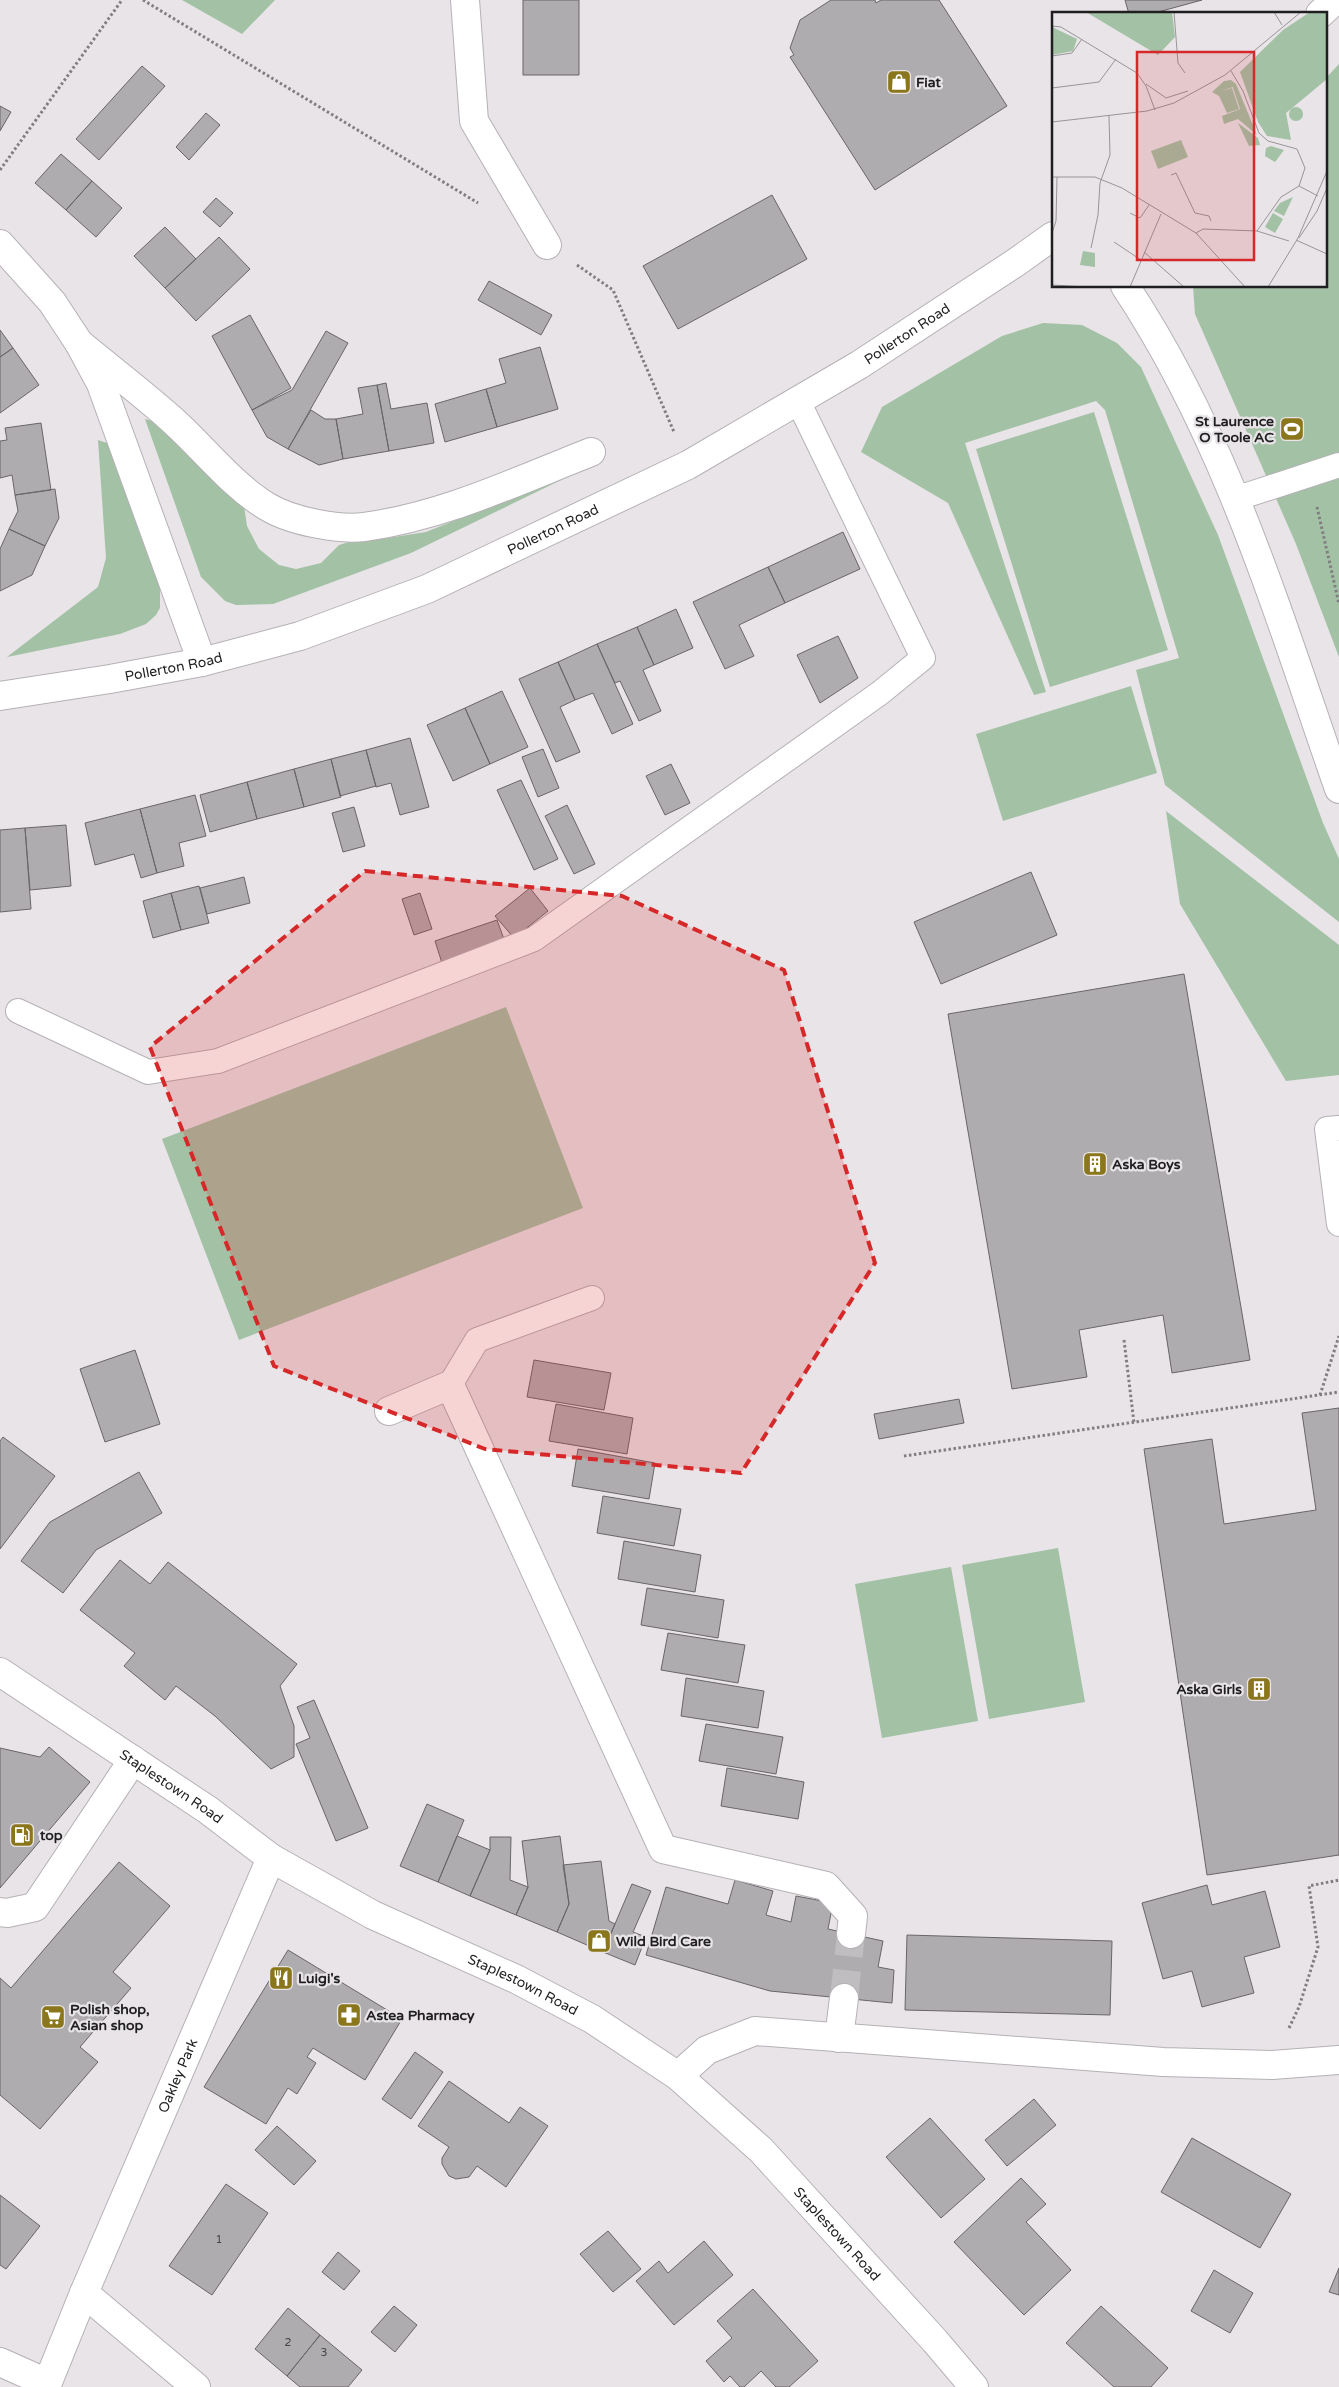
<svg xmlns="http://www.w3.org/2000/svg" width="1339" height="2387" font-family="'Varela Round',sans-serif">
<rect width="100%" height="100%" fill="#e8e4e8"/>
<path fill="#a3c1a5" d="M 182,0 L 275,0 L 242,34 Z
M 1339,64 L 1339,657 L 1296,544 L 1195,314 L 1193,286 L 1325,286 L 1325,79 Z
M 1043,323 L 1082,325 L 1117,343 L 1141,367 L 1218,535 L 1323,823 L 1339,859 L 1339,922 L 1165,785 L 1136,670 L 1179,658 L 1105,410 L 1096,401 L 965,443 L 1046,692 L 1034,695 L 948,503 L 861,452 L 882,407 L 1002,336 Z
M 1094,412 L 1168,650 L 1050,687 L 976,449 Z
M 145,419 L 160,423 L 244,506 L 247,526 L 259,549 L 279,565 L 296,569 L 321,563 L 339,545 L 356,540 L 375,540 L 426,532 L 590,466 L 411,553 L 273,604 L 236,605 L 225,601 L 201,577 Z
M 98,440 L 110,444 L 160,582 L 160,608 L 156,615 L 146,624 L 120,634 L 7,657 L 98,587 L 106,558 Z
M 1131,686 L 1157,773 L 1003,821 L 976,734 Z
M 1166,811 L 1339,945 L 1339,1075 L 1286,1081 L 1180,904 Z
M 506,1007 L 583,1208 L 239,1340 L 162,1139 Z
M 1058,1548 L 1085,1702 L 989,1719 L 962,1565 Z
M 951,1567 L 978,1721 L 882,1738 L 855,1584 Z"/>
<path fill="#afacb0" stroke="#696569" d="M 523,0 L 579,0 L 579,75 L 523,75 Z
M 831,0 L 875,0 L 876,3 L 881,0 L 939,0 L 1007,106 L 875,190 L 790,57 L 794,55 L 790,48 L 800,20 Z
M 1125,0 L 1202,0 L 1151,14 L 1129,14 Z
M 142,66 L 165,86 L 99,160 L 76,139 Z
M 0,106 L 11,112 L 0,131 Z
M 206,113 L 220,125 L 189,160 L 176,147 Z
M 61,154 L 92,181 L 66,210 L 35,183 Z
M 92,181 L 122,208 L 96,237 L 66,210 Z
M 772,195 L 807,259 L 678,329 L 643,266 Z
M 216,198 L 233,213 L 220,227 L 203,212 Z
M 165,227 L 196,259 L 165,288 L 134,256 Z
M 219,237 L 250,269 L 196,321 L 165,288 Z
M 489,281 L 552,315 L 541,335 L 478,300 Z
M 250,315 L 291,388 L 252,410 L 212,336 Z
M 0,330 L 13,348 L 0,357 Z
M 326,331 L 348,343 L 288,449 L 267,437 L 252,410 L 292,390 Z
M 540,347 L 558,409 L 497,427 L 486,389 L 506,383 L 499,359 Z
M 13,348 L 39,385 L 0,413 L 0,357 Z
M 386,383 L 391,409 L 427,403 L 434,443 L 389,451 L 377,385 Z
M 377,385 L 389,451 L 343,459 L 336,419 L 363,414 L 358,388 Z
M 486,389 L 497,427 L 445,442 L 435,404 Z
M 311,410 L 325,419 L 336,419 L 343,459 L 319,465 L 288,449 Z
M 41,423 L 51,490 L 15,495 L 12,475 L 0,478 L 0,441 L 7,440 L 5,428 Z
M 55,489 L 59,518 L 45,546 L 9,529 L 18,511 L 15,495 Z
M 9,529 L 45,546 L 32,575 L 0,591 L 0,549 Z
M 843,532 L 860,569 L 785,603 L 768,567 Z
M 768,567 L 785,603 L 739,625 L 754,656 L 725,669 L 693,602 Z
M 676,609 L 693,648 L 654,665 L 637,627 Z
M 637,627 L 654,665 L 643,670 L 661,711 L 639,721 L 620,681 L 615,683 L 597,644 Z
M 838,636 L 858,678 L 820,703 L 797,655 Z
M 597,644 L 633,724 L 612,734 L 593,693 L 575,700 L 558,662 Z
M 558,662 L 575,700 L 560,707 L 580,752 L 556,762 L 519,679 Z
M 502,691 L 528,747 L 490,764 L 465,708 Z
M 465,708 L 490,764 L 453,781 L 427,725 Z
M 410,738 L 429,807 L 400,815 L 391,783 L 376,787 L 366,750 Z
M 543,749 L 559,788 L 538,797 L 522,757 Z
M 366,750 L 376,786 L 340,796 L 331,759 Z
M 331,759 L 341,797 L 304,807 L 294,769 Z
M 671,764 L 690,803 L 665,815 L 646,776 Z
M 294,769 L 304,807 L 257,819 L 247,782 Z
M 521,780 L 558,859 L 534,870 L 497,790 Z
M 247,782 L 257,819 L 210,832 L 200,795 Z
M 195,795 L 206,836 L 179,843 L 184,866 L 157,873 L 140,809 Z
M 567,805 L 595,864 L 574,874 L 545,816 Z
M 354,807 L 365,846 L 343,852 L 332,813 Z
M 140,809 L 157,873 L 141,878 L 134,854 L 95,865 L 85,823 Z
M 66,825 L 71,886 L 30,890 L 25,828 Z
M 25,828 L 31,909 L 0,912 L 0,830 Z
M 1031,872 L 1057,935 L 941,984 L 914,922 Z
M 244,877 L 250,903 L 207,914 L 200,888 Z
M 199,886 L 209,923 L 181,930 L 171,893 Z
M 530,888 L 548,911 L 514,938 L 495,916 Z
M 171,893 L 181,930 L 153,938 L 143,901 Z
M 420,893 L 432,929 L 414,935 L 402,899 Z
M 497,920 L 505,942 L 442,963 L 435,941 Z
M 1184,974 L 1250,1360 L 1172,1373 L 1163,1315 L 1079,1330 L 1087,1377 L 1012,1389 L 948,1014 Z
M 135,1350 L 160,1424 L 105,1442 L 80,1369 Z
M 534,1360 L 611,1373 L 604,1410 L 527,1397 Z
M 959,1399 L 964,1423 L 879,1439 L 874,1414 Z
M 556,1404 L 633,1418 L 627,1454 L 549,1441 Z
M 1339,1408 L 1339,1855 L 1207,1875 L 1144,1449 L 1212,1439 L 1224,1524 L 1316,1510 L 1302,1413 Z
M 3,1437 L 55,1476 L 0,1549 L 0,1441 Z
M 578,1449 L 655,1463 L 649,1499 L 572,1486 Z
M 139,1472 L 162,1513 L 96,1550 L 63,1593 L 21,1561 L 50,1522 Z
M 603,1496 L 681,1509 L 674,1546 L 597,1533 Z
M 624,1541 L 701,1555 L 695,1592 L 618,1579 Z
M 120,1560 L 150,1584 L 168,1562 L 297,1664 L 280,1686 L 294,1726 L 294,1757 L 271,1769 L 215,1716 L 176,1686 L 165,1700 L 124,1666 L 135,1653 L 80,1610 Z
M 647,1588 L 724,1600 L 718,1638 L 641,1625 Z
M 668,1633 L 745,1645 L 738,1683 L 661,1670 Z
M 686,1678 L 764,1691 L 758,1728 L 681,1716 Z
M 314,1700 L 368,1828 L 336,1841 L 296,1744 L 310,1738 L 297,1707 Z
M 706,1724 L 783,1737 L 776,1774 L 699,1761 Z
M 49,1747 L 90,1782 L 0,1888 L 0,1748 L 40,1757 Z
M 727,1768 L 804,1782 L 798,1819 L 721,1806 Z
M 427,1804 L 464,1820 L 438,1882 L 400,1866 Z
M 457,1836 L 490,1850 L 470,1896 L 438,1882 Z
M 560,1836 L 569,1904 L 557,1932 L 516,1915 L 528,1887 L 522,1841 Z
M 490,1837 L 511,1837 L 510,1880 L 528,1887 L 516,1915 L 470,1896 L 490,1850 Z
M 601,1861 L 609,1921 L 615,1924 L 603,1952 L 557,1932 L 569,1904 L 563,1865 Z
M 119,1862 L 170,1906 L 113,1972 L 131,1988 L 80,2047 L 98,2062 L 40,2129 L 0,2095 L 0,1978 L 11,1988 Z
M 735,1880 L 773,1891 L 766,1915 L 791,1922 L 796,1896 L 833,1903 L 828,1929 L 883,1941 L 878,1967 L 894,1970 L 892,2003 L 770,1991 L 646,1955 L 666,1887 L 728,1904 Z
M 632,1884 L 651,1891 L 633,1932 L 646,1937 L 635,1965 L 603,1952 Z
M 1207,1885 L 1212,1905 L 1265,1891 L 1280,1947 L 1244,1957 L 1254,1993 L 1202,2007 L 1192,1971 L 1163,1979 L 1142,1903 Z
M 907,1935 L 1112,1941 L 1110,2015 L 905,2010 Z
M 288,1950 L 402,2019 L 365,2080 L 313,2048 L 307,2057 L 316,2063 L 297,2094 L 288,2088 L 266,2124 L 204,2087 Z
M 415,2052 L 443,2072 L 411,2119 L 382,2099 Z
M 449,2081 L 509,2123 L 520,2107 L 548,2126 L 506,2187 L 477,2166 L 469,2177 L 456,2179 L 449,2176 L 442,2164 L 442,2158 L 449,2147 L 418,2126 Z
M 1034,2099 L 1056,2125 L 1007,2166 L 985,2140 Z
M 930,2118 L 985,2179 L 941,2218 L 886,2157 Z
M 277,2126 L 316,2161 L 294,2185 L 255,2150 Z
M 1192,2138 L 1291,2194 L 1260,2248 L 1161,2192 Z
M 1021,2178 L 1046,2204 L 1026,2222 L 1071,2270 L 1024,2315 L 954,2242 Z
M 226,2184 L 268,2213 L 212,2295 L 169,2266 Z
M 0,2195 L 40,2226 L 6,2269 L 0,2265 Z
M 608,2231 L 641,2269 L 613,2292 L 580,2254 Z
M 704,2241 L 733,2275 L 674,2325 L 636,2281 L 659,2261 L 668,2273 Z
M 338,2252 L 360,2271 L 344,2290 L 322,2272 Z
M 1339,2268 L 1339,2295 L 1329,2292 Z
M 1214,2270 L 1253,2293 L 1230,2333 L 1191,2311 Z
M 753,2289 L 818,2361 L 789,2387 L 776,2387 L 761,2371 L 744,2387 L 740,2387 L 730,2376 L 724,2382 L 706,2361 L 732,2338 L 717,2321 Z
M 394,2306 L 417,2325 L 395,2352 L 371,2332 Z
M 1101,2306 L 1168,2368 L 1151,2387 L 1114,2387 L 1066,2343 Z
M 288,2308 L 320,2335 L 287,2376 L 255,2349 Z
M 320,2335 L 362,2370 L 348,2387 L 300,2387 L 287,2376 Z"/>
<g fill="none" stroke-linecap="round" stroke-linejoin="round">
<path stroke="#c0bdc0" stroke-width="28" stroke-dasharray="28 14" stroke-linecap="butt" d="M 844,1998 L 851,1934"/>
<defs>
<path id="lane" d="M 1235,499 L 1339,465
M 18,1011 L 148,1072 L 218,1061 L 534,939 L 880,693 L 923,658 L 798,401
M 1339,1128 L 1327,1129 L 1339,1224
M 450,1385 L 477,1340 L 592,1298"/>
<g id="street">
<path d="M 465,0 L 474,121 L 547,245"/>
<path d="M 0,244 L 52,302 L 79,343 L 101,384 L 202,662"/>
<path d="M 1125,286 C 1227,439 1279,617 1339,789"/>
<path d="M 79,343 C 109,368 141,392 170,418 C 202,446 232,486 268,507 C 291,521 338,530 364,527 C 444,516 517,481 591,452"/>
<path d="M 389,1411 L 450,1385 L 663,1849 L 826,1886 L 853,1916 L 851,1934"/>
<path d="M 0,1912 L 7,1913 L 35,1907 L 133,1760"/>
<path d="M 839,2038 L 844,1998"/>
<path d="M 678,2076 L 707,2050 L 755,2031 L 1163,2062 L 1272,2065 L 1339,2060"/>
<path d="M 84,2293 L 196,2387"/>
<path d="M 0,2362 L 47,2383"/>
<path id="s1" d="M 46,2387 L 84,2293 L 271,1858"/>
</g>
<g id="secondary">
<path d="M 1320,14 L 1335,0"/>
<path id="s2" d="M 0,696 L 110,679 L 202,662 L 300,636 L 427,589 L 688,465 L 859,365 L 1015,263 L 1053,236"/>
<path id="s3" d="M 0,1672 L 208,1810 L 271,1858 L 373,1915 L 516,1979 L 592,2019 L 678,2076 L 761,2150 L 935,2341 L 974,2387"/>
</g>
</defs>
<use href="#lane" stroke="#b5b1b6" stroke-width="26"/>
<use href="#street" stroke="#b5b1b6" stroke-width="30"/>
<use href="#secondary" stroke="#b5b1b6" stroke-width="30"/>
<path stroke="#817e81" stroke-width="3" stroke-dasharray="2.5 2.5" stroke-linecap="butt" d="M 143,0 L 478,203
M 0,170 L 122,0
M 577,265 L 613,290 L 674,432
M 1317,507 L 1339,604
M 1124,1340 L 1134,1423
M 1320,1395 L 1339,1336
M 904,1456 L 1339,1392
M 1289,2028 L 1299,2007 L 1318,1947 L 1309,1886 L 1339,1880"/>
<use href="#lane" stroke="#fff" stroke-width="24"/>
<use href="#street" stroke="#fff" stroke-width="28"/>
<use href="#secondary" stroke="#fff" stroke-width="28"/>
</g>
<path fill="#d62828" fill-opacity="0.2" stroke="#d62828" stroke-width="4" stroke-dasharray="10 6" stroke-linejoin="round" d="M 365,871 L 622,896 L 784,970 L 875,1263 L 741,1473 L 485,1449 L 274,1366 L 150,1047 Z"/>
<defs>
<symbol id="shop-square" viewBox="-11 -11 22 22"><rect x="-9" y="-9" width="18" height="18" rx="4" fill="#8b771b" stroke="#e8e4e8"/><path d="M-5-2.5h2.3a2.7 3.5 0 0 1 5.4 0H5L5.5 6h-11ZM-1.5-2.5h3a1.5 2.3 0 0 0-3 0Z" fill="#fff"/></symbol>
<symbol id="stadium-square" viewBox="-11 -11 22 22"><rect x="-9" y="-9" width="18" height="18" rx="4" fill="#8b771b" stroke="#e8e4e8"/><path d="M0-5a6.5 5 0 1 0 0 10a6.5 5 0 1 0 0-10ZM-3.5-1.8h7v3.6h-7Z" fill="#fff"/></symbol>
<symbol id="building-square" viewBox="-11 -11 22 22"><rect x="-9" y="-9" width="18" height="18" rx="4" fill="#8b771b" stroke="#e8e4e8"/><path d="M-4-6H4V6H1V3H-1V6H-4ZM-2.5-4.3h1.7v1.8h-1.7ZM.8-4.3h1.7v1.8H.8ZM-2.5-1h1.7V.8h-1.7ZM.8-1h1.7V.8H.8Z" fill="#fff"/></symbol>
<symbol id="fuel-square" viewBox="-11 -11 22 22"><rect x="-9" y="-9" width="18" height="18" rx="4" fill="#8b771b" stroke="#e8e4e8"/><path d="M-5.5-6h7V0h2V4h1.3V-2.5L3-4.5l.8-.8L6-3V5H2.5V1h-1V6h-7ZM-4.2-4.7v3.2H.2V-4.7Z" fill="#fff"/></symbol>
<symbol id="restaurant-square" viewBox="-11 -11 22 22"><rect x="-9" y="-9" width="18" height="18" rx="4" fill="#8b771b" stroke="#e8e4e8"/><path d="M-5-6h1v4h1v-4h1v4h1v-4h1v5L-1.5 .5V6h-2V.5L-5-1ZM5-6V6H3V1.5H1.5Q1.5-4 5-6Z" fill="#fff"/></symbol>
<symbol id="pharmacy-square" viewBox="-11 -11 22 22"><rect x="-9" y="-9" width="18" height="18" rx="4" fill="#8b771b" stroke="#e8e4e8"/><path d="M-2-6h4v4h4v4h-4v4h-4v-4h-4v-4h4Z" fill="#fff"/></symbol>
<symbol id="supermarket-square" viewBox="-11 -11 22 22"><rect x="-9" y="-9" width="18" height="18" rx="4" fill="#8b771b" stroke="#e8e4e8"/><path d="M-6-5.5h2.5l.6 2H6L4.5 2H-2.5L-4.4-4H-6ZM-1.5 3.2a1.3 1.3 0 1 0 .1 0ZM3 3.2a1.3 1.3 0 1 0 .1 0Z" fill="#fff"/></symbol>
</defs>
<g fill-rule="evenodd">
<use href="#shop-square" x="885" y="68" width="28" height="28"/>
<use href="#stadium-square" x="1278" y="415" width="28" height="28"/>
<use href="#building-square" x="1081" y="1150" width="28" height="28"/>
<use href="#building-square" x="1245" y="1675" width="28" height="28"/>
<use href="#fuel-square" x="8" y="1821" width="28" height="28"/>
<use href="#shop-square" x="585" y="1927" width="28" height="28"/>
<use href="#restaurant-square" x="267" y="1964" width="28" height="28"/>
<use href="#pharmacy-square" x="335" y="2001" width="28" height="28"/>
<use href="#supermarket-square" x="39" y="2003" width="28" height="28"/>
</g>
<g text-anchor="middle" dominant-baseline="central" stroke-width="4.5" stroke-linejoin="round" paint-order="stroke">
<g font-size="11" fill="#444244">
<text x="219" y="2239">1</text>
<text x="288" y="2342">2</text>
<text x="324" y="2352">3</text>
</g>
<g font-size="14" font-weight="bold" fill="#201f20" stroke="#e8e4e8" text-anchor="start">
<text x="916" y="82">Fiat</text>
<text x="1274" y="421" text-anchor="end">St Laurence<tspan x="1274" dy="16">O Toole AC</tspan></text>
<text x="1112" y="1164">Aska Boys</text>
<text x="1242" y="1689" text-anchor="end">Aska Girls</text>
<text x="40" y="1835">top</text>
<text x="616" y="1941">Wild Bird Care</text>
<text x="298" y="1978">Luigi's</text>
<text x="70" y="2009">Polish shop,<tspan x="70" dy="16">Asian shop</tspan></text>
<text x="366" y="2015">Astea Pharmacy</text>
</g>
<g font-size="14" fill="#201f20" stroke="#e8e4e8">
<text stroke="none"><textPath href="#s2" startOffset="986">Pollerton Road</textPath></text>
<text stroke="none"><textPath href="#s2" startOffset="581">Pollerton Road</textPath></text>
<text stroke="none"><textPath href="#s2" startOffset="176">Pollerton Road</textPath></text>
<text stroke="none"><textPath href="#s3" startOffset="206">Staplestown Road</textPath></text>
<text stroke="none"><textPath href="#s3" startOffset="611">Staplestown Road</textPath></text>
<text stroke="none"><textPath href="#s1" startOffset="338">Oakley Park</textPath></text>
<text stroke="none"><textPath href="#s3" startOffset="1016">Staplestown Road</textPath></text>
</g>
</g>
<g transform="translate(1052 12)">
<rect width="275" height="275" fill="#e8e4e8"/>
<path d="M 34,0 L 120,0 L 123,25 L 106,43 ZM 258,0 L 275,0 L 275,67 L 234,101 L 239,128 L 215,124 L 206,110 L 188,60 L 231,18 ZM 0,15 L 25,27 L 21,39 L 0,43 ZM 179,68 L 184,72 L 205,123 L 186,107 L 172,112 L 170,104 L 188,97 L 181,76 L 181,75 L 169,79 L 180,76 L 187,97 L 175,101 L 167,84 L 160,80 L 172,69 ZM237 102a7 7 0 1 1 14 0a7 7 0 1 1-14 0ZM 186,111 L 206,126 L 208,133 L 197,134 ZM 129,128 L 136,145 L 106,157 L 99,139 ZM 219,134 L 232,138 L 223,150 L 213,144 L 214,136 ZM 241,185 L 232,204 L 222,199 L 228,191 ZM 221,201 L 231,207 L 223,221 L 213,215 ZM 31,239 L 43,241 L 43,255 L 28,253 Z" fill="#a3c1a5"/>
<path fill="none" stroke="#989598" stroke-width="1" d="M 122,0 L 126,51 L 133,61M 222,0 L 230,13M 0,14 L 9,15 L 85,61 L 94,74 L 103,98M 0,44 L 20,41 L 30,27M 179,59 L 191,79 L 207,121 L 216,129 L 245,137 L 253,156 L 247,174 L 229,185 L 205,219M 94,72 L 114,86 L 136,79M 0,76 L 47,70 L 64,47M 0,110 L 95,99 L 122,91 L 173,63 L 249,0M 119,163 L 124,161 L 143,201 L 157,204 L 159,209M 0,165 L 43,165 L 70,176 L 144,221 L 193,275M 247,174 L 266,184M 78,201 L 88,206 L 97,193M 0,221 L 4,209 L 5,165M 144,221 L 151,217 L 205,219 L 237,229M 247,226 L 265,199 L 275,176M 244,228 L 275,242M 62,230 L 89,248M 39,236 L 46,203 L 48,171 L 58,143 L 57,104M 92,240 L 132,275M 0,273 L 34,275M 78,275 L 109,202M 216,275 L 246,226 L 275,159"/>
<path fill="#d62828" fill-opacity="0.15" stroke="#d62828" stroke-width="2.5" d="M 85,40 L 202,40 L 202,248 L 85,248 Z"/>
<rect width="275" height="275" fill="none" stroke="#201f20" stroke-width="2.5"/>
</g>
</svg>
